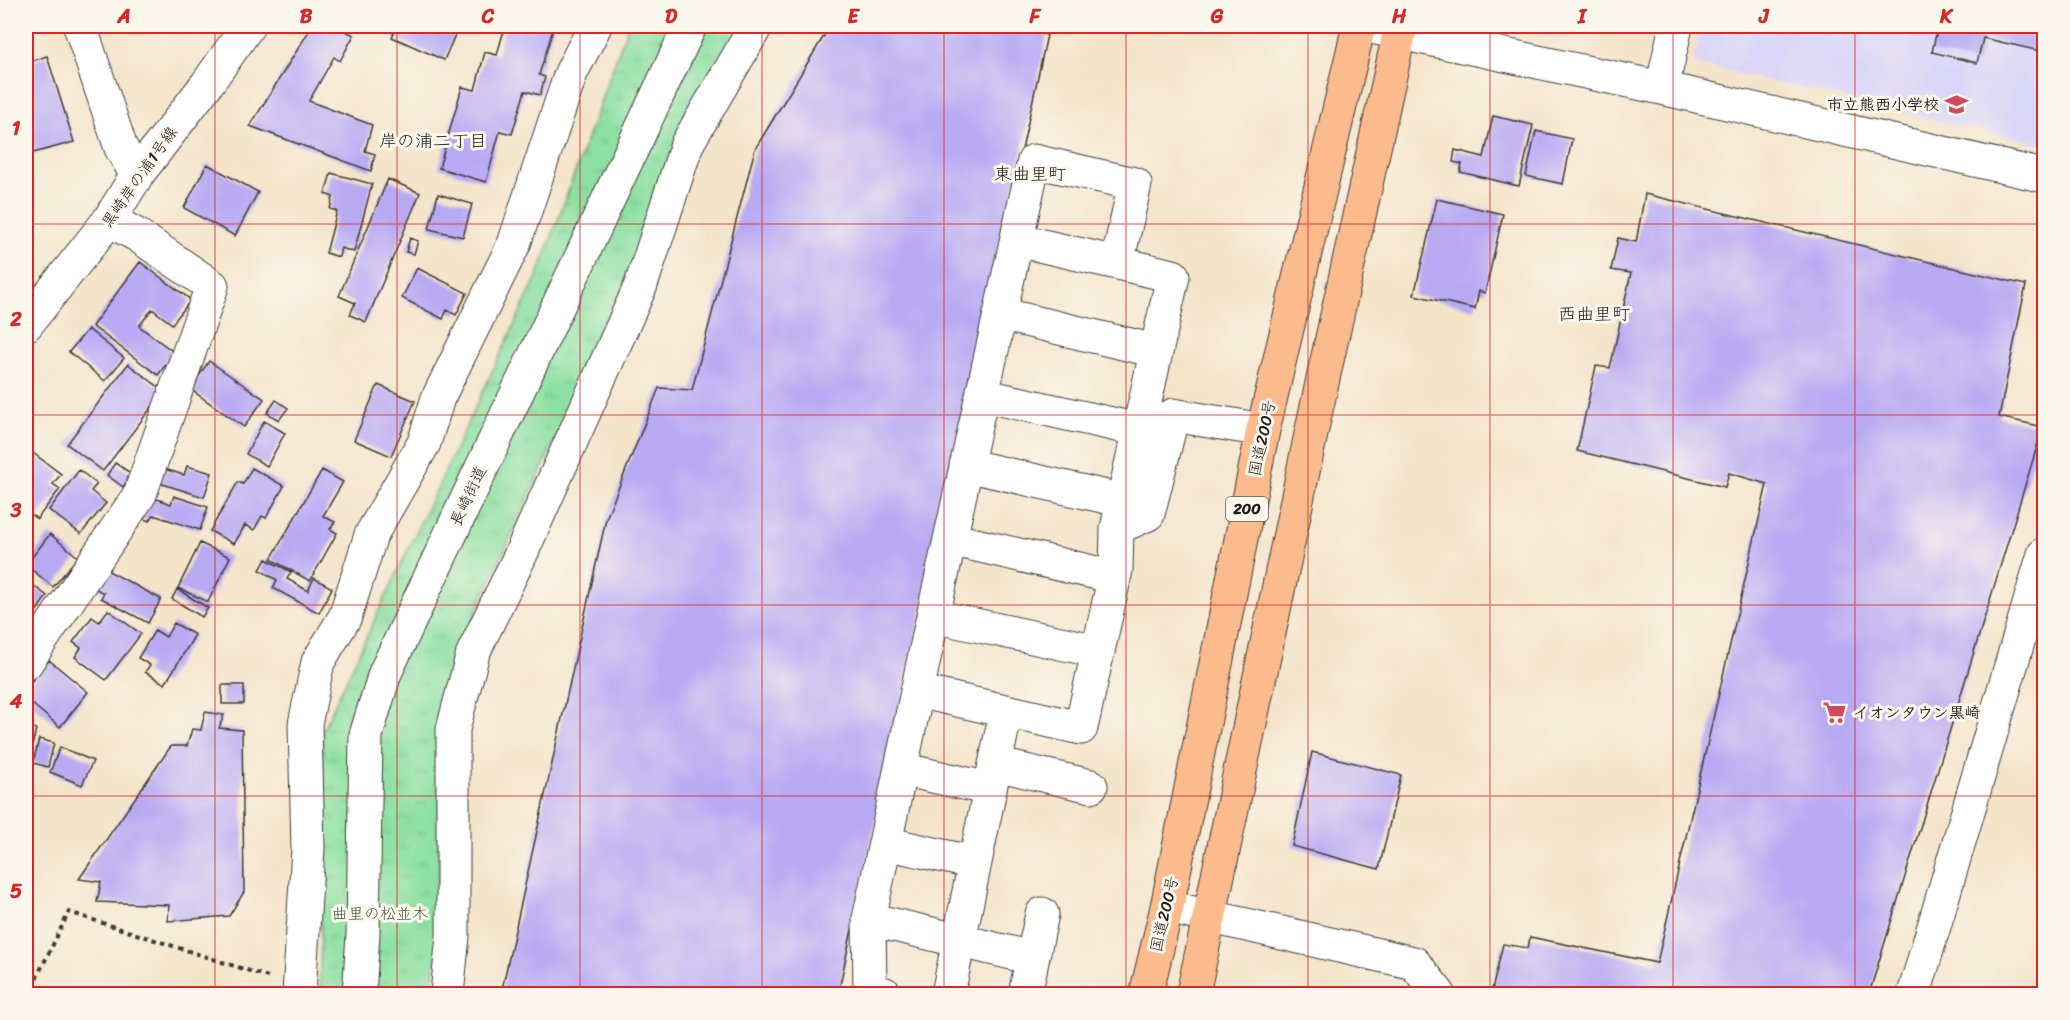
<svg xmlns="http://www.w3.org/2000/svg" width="2070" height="1020" font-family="Sriracha,'Klee One',sans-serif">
<defs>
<pattern id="park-tufts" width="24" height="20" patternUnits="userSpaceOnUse" patternTransform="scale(1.5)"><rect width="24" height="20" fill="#8ce0a2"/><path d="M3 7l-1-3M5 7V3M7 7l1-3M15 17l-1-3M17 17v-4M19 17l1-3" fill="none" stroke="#78c08b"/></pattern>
</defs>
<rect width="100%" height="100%" fill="#fbf7ec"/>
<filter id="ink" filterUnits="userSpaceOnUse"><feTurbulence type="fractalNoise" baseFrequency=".0167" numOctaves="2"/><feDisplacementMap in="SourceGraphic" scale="12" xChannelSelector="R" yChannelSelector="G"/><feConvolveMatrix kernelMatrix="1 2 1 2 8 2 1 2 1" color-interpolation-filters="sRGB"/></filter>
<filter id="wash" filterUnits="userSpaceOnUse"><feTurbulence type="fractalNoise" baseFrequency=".008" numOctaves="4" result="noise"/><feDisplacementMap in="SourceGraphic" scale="24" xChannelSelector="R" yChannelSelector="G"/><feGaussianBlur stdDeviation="1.35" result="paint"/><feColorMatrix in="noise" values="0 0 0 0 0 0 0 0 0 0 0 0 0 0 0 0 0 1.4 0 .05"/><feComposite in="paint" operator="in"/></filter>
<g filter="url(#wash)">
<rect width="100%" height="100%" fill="#f4e4ca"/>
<path fill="#dad6f7" d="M 1702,26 L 2044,26 L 2044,145 L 1693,63 Z"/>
<path fill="url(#park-tufts)" stroke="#547e5f" stroke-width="1.5" d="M 628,26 L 746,26 L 440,690 L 439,932 L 432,994 L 320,994 L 323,729 L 538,275 Z"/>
<g id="blocks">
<path fill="#b8a9f3" d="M 312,26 L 335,26 L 354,35 L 340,61 L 334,57 L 309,101 L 372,125 L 365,151 L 375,154 L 371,171 L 250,126 Z
M 397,26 L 459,26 L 444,60 L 392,37 Z
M 505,26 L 554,26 L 539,75 L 545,77 L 540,95 L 525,91 L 512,134 L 500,131 L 486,182 L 439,168 L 462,87 L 475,90 L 485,52 L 497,55 Z
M 830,26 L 1006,26 L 1047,35 L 838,994 L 501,994 L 606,519 L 659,388 L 692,390 L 755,149 Z
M 1938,26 L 2044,26 L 2044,52 L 1983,38 L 1977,63 L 1932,52 Z
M 47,56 L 74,142 L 26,155 L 26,63 Z
M 1493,116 L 1533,125 L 1519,186 L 1460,172 L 1462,164 L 1453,162 L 1455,150 L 1484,157 Z
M 1536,131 L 1572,139 L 1563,184 L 1526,176 Z
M 207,164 L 258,192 L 235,236 L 184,208 Z
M 331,173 L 372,184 L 354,252 L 341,248 L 339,257 L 326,253 L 337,211 L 330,209 L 333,197 L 325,194 Z
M 388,179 L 420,193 L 366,322 L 350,315 L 355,303 L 339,296 Z
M 438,194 L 472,204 L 463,237 L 429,229 Z
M 1645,194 L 2026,285 L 1999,417 L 2043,427 L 1869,994 L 1491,994 L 1503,944 L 1528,948 L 1530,937 L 1657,963 L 1767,484 L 1729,473 L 1725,487 L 1577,451 L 1596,366 L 1610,368 L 1631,273 L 1611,270 L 1618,238 L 1636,242 Z
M 1437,199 L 1503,214 L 1485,293 L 1479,291 L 1475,309 L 1414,295 Z
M 410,238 L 418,241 L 414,254 L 406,252 Z
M 140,262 L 191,300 L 172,324 L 152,309 L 139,326 L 175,353 L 158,375 L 92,326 Z
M 417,268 L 467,293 L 456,315 L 447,310 L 443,319 L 402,298 Z
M 88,329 L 124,358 L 105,381 L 69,352 Z
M 209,361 L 264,399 L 244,427 L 190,389 Z
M 128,364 L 164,391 L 103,471 L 67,444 Z
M 378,385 L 415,401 L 391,456 L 354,440 Z
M 276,400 L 288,408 L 279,420 L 267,413 Z
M 264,421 L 285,433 L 267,466 L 246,454 Z
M 29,450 L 61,474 L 53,484 L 60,489 L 37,519 L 26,511 L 26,454 Z
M 115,463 L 132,474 L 123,487 L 107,475 Z
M 187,466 L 212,473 L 204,497 L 156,482 L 161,468 L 184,475 Z
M 252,468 L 284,486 L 266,518 L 262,516 L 254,530 L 245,525 L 234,544 L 210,531 L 238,482 L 243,484 Z
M 79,470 L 97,484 L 91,491 L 106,503 L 81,534 L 49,510 Z
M 322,470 L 343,482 L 323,516 L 335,522 L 330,529 L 337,533 L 310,581 L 271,559 Z
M 174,496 L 208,507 L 200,530 L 153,515 L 150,521 L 143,519 L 151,497 L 171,504 Z
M 50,534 L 78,557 L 53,587 L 26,565 Z
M 200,543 L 230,557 L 208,602 L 178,588 Z
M 266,559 L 291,572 L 287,579 L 308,591 L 314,578 L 332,588 L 319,613 L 273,588 L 277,580 L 260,570 Z
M 103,568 L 161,599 L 148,623 L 101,598 L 104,593 L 92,587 Z
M 26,580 L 47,596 L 26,626 Z
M 177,589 L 208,608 L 202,617 L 172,599 Z
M 108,610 L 141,634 L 106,680 L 75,657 L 81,648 L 73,642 L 92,617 L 99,622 Z
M 174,623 L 195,635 L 165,684 L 145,672 L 150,665 L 138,658 L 155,630 L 166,637 Z
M 49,660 L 88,692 L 60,727 L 26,699 L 26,688 Z
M 222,685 L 244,685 L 244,704 L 222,704 Z
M 205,712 L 224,715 L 219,728 L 242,730 L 244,892 L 229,916 L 168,921 L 169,905 L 97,902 L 101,882 L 79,879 L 171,746 L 187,746 L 192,729 L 201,730 Z
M 26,726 L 36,729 L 29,760 L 26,759 Z
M 39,739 L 54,743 L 48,767 L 33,763 Z
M 60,747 L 93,761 L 82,785 L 50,772 Z
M 1312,752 L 1401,775 L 1379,869 L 1292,846 Z"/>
</g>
</g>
<g filter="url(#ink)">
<use href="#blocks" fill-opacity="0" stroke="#3c3a36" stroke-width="1.5"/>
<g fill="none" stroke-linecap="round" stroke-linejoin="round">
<defs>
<path id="minor" d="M 80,26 L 121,148 L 137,175
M 1367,26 L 1662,88 L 2044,176
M 1662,88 L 1676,26
M 1000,314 L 1156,351
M 26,325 L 109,220 L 137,175 L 207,84 L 248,26
M 982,395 L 1139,430
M 966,465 L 1124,501
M 1117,528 L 1148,514 L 1173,415 L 1263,430
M 950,539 L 1114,577
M 933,616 L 1098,651
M 26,663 L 140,494 L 212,286 L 137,235 L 109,220
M 917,691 L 1081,728 L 1116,570 L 1117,528 L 1173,276 L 1117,263
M 995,764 L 1091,786
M 901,769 L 990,789
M 885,843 L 975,863
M 1167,907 L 1414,963 L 1439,994
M 869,919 L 1032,958
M 299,994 L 308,849 L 305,724 L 318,662 L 345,617 L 371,535 L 424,443 L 438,398 L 514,244 L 571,73 L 595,26
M 359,994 L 363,935 L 366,735 L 385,673 L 690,26
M 447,994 L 453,936 L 453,729 L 473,653 L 520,556 L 641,285 L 687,144 L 756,26
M 885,994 L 870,991 L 869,919 L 933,616 L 1034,161 L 1135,184 L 1117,263 L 1017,240
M 948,994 L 1006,711
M 1025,994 L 1042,914
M 1914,994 L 2044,554"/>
<path id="highway" d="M 1146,994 L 1167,907 L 1263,430 L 1359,26
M 1193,994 L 1315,415 L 1401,26"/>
</defs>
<use href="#minor" stroke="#3c3a36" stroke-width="35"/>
<use href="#highway" stroke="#3c3a36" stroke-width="35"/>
<path stroke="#3c3a36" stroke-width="4" stroke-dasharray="4.5 4.5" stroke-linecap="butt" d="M 26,990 L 30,991 L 69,912 L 268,977"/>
<use href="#minor" stroke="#fff" stroke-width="33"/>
<use href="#highway" stroke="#fbbb8d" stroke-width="33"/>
</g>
</g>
<path fill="none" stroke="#d62828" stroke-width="1.5" stroke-opacity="0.55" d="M 215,26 L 215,994M 397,26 L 397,994M 580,26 L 580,994M 762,26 L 762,994M 944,26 L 944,994M 1126,26 L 1126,994M 1308,26 L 1308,994M 1490,26 L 1490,994M 1673,26 L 1673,994M 1855,26 L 1855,994M 26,224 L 2044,224M 26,415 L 2044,415M 26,605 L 2044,605M 26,796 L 2044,796"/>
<defs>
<symbol id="school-bare" viewBox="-9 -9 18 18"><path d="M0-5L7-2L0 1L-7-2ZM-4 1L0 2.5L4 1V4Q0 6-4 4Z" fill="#d1495b" stroke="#fbf7ec" stroke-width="2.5" paint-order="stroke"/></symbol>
<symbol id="supermarket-bare" viewBox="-9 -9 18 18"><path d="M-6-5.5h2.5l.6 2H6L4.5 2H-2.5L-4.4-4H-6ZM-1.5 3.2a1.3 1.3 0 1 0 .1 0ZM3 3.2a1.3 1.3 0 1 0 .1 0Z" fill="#d1495b" stroke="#fbf7ec" stroke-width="2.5" paint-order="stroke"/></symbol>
</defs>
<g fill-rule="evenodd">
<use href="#school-bare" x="1940" y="88" width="33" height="33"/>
<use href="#supermarket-bare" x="1818" y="696" width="33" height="33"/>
</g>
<g text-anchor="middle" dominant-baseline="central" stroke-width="6" stroke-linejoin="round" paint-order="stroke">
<rect fill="#fbf7ec" stroke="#5f5e5a" stroke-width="1.5" x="1226" y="497" width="42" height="24" rx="4.5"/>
<g font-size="15" font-weight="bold" fill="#1c1c1c">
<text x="1247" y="509">200</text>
</g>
<g font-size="16" font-weight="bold" fill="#1c1c1c" stroke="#fbf7ec" text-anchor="end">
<text x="1939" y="104">市立熊西小学校</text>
<text x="1853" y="712" text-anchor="start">イオンタウン黒崎</text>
</g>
<g font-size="16" fill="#1c1c1c" stroke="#fbf7ec">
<text transform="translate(139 177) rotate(-55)">黒崎岸の浦1号線</text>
<text transform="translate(1262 438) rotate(-78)">国道200号</text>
<text transform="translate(468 496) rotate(-65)">長崎街道</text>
<text transform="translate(1164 914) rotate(-77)">国道200号</text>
</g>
<g font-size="16" fill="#3e5744" stroke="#fbf7ec">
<text x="380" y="913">曲里の松並木</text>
</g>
<g font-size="18" fill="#1c1c1c" stroke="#fbf7ec">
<text x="433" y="141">岸の浦二丁目</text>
<text x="1030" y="174">東曲里町</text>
<text x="1594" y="314">西曲里町</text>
</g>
</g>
<rect width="2070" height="1020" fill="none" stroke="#fbf7ec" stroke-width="66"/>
<rect x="33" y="33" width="2004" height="954" fill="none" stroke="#d62828" stroke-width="2"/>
<g font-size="20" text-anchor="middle" font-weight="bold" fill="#d62828">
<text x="124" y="23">A</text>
<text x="306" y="23">B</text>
<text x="488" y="23">C</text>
<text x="671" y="23">D</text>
<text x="853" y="23">E</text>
<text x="1035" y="23">F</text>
<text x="1217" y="23">G</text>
<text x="1399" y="23">H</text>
<text x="1582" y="23">I</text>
<text x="1764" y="23">J</text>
<text x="1946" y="23">K</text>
<text x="16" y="135">1</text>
<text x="16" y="326">2</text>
<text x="16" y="517">3</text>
<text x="16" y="708">4</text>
<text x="16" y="898">5</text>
</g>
</svg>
